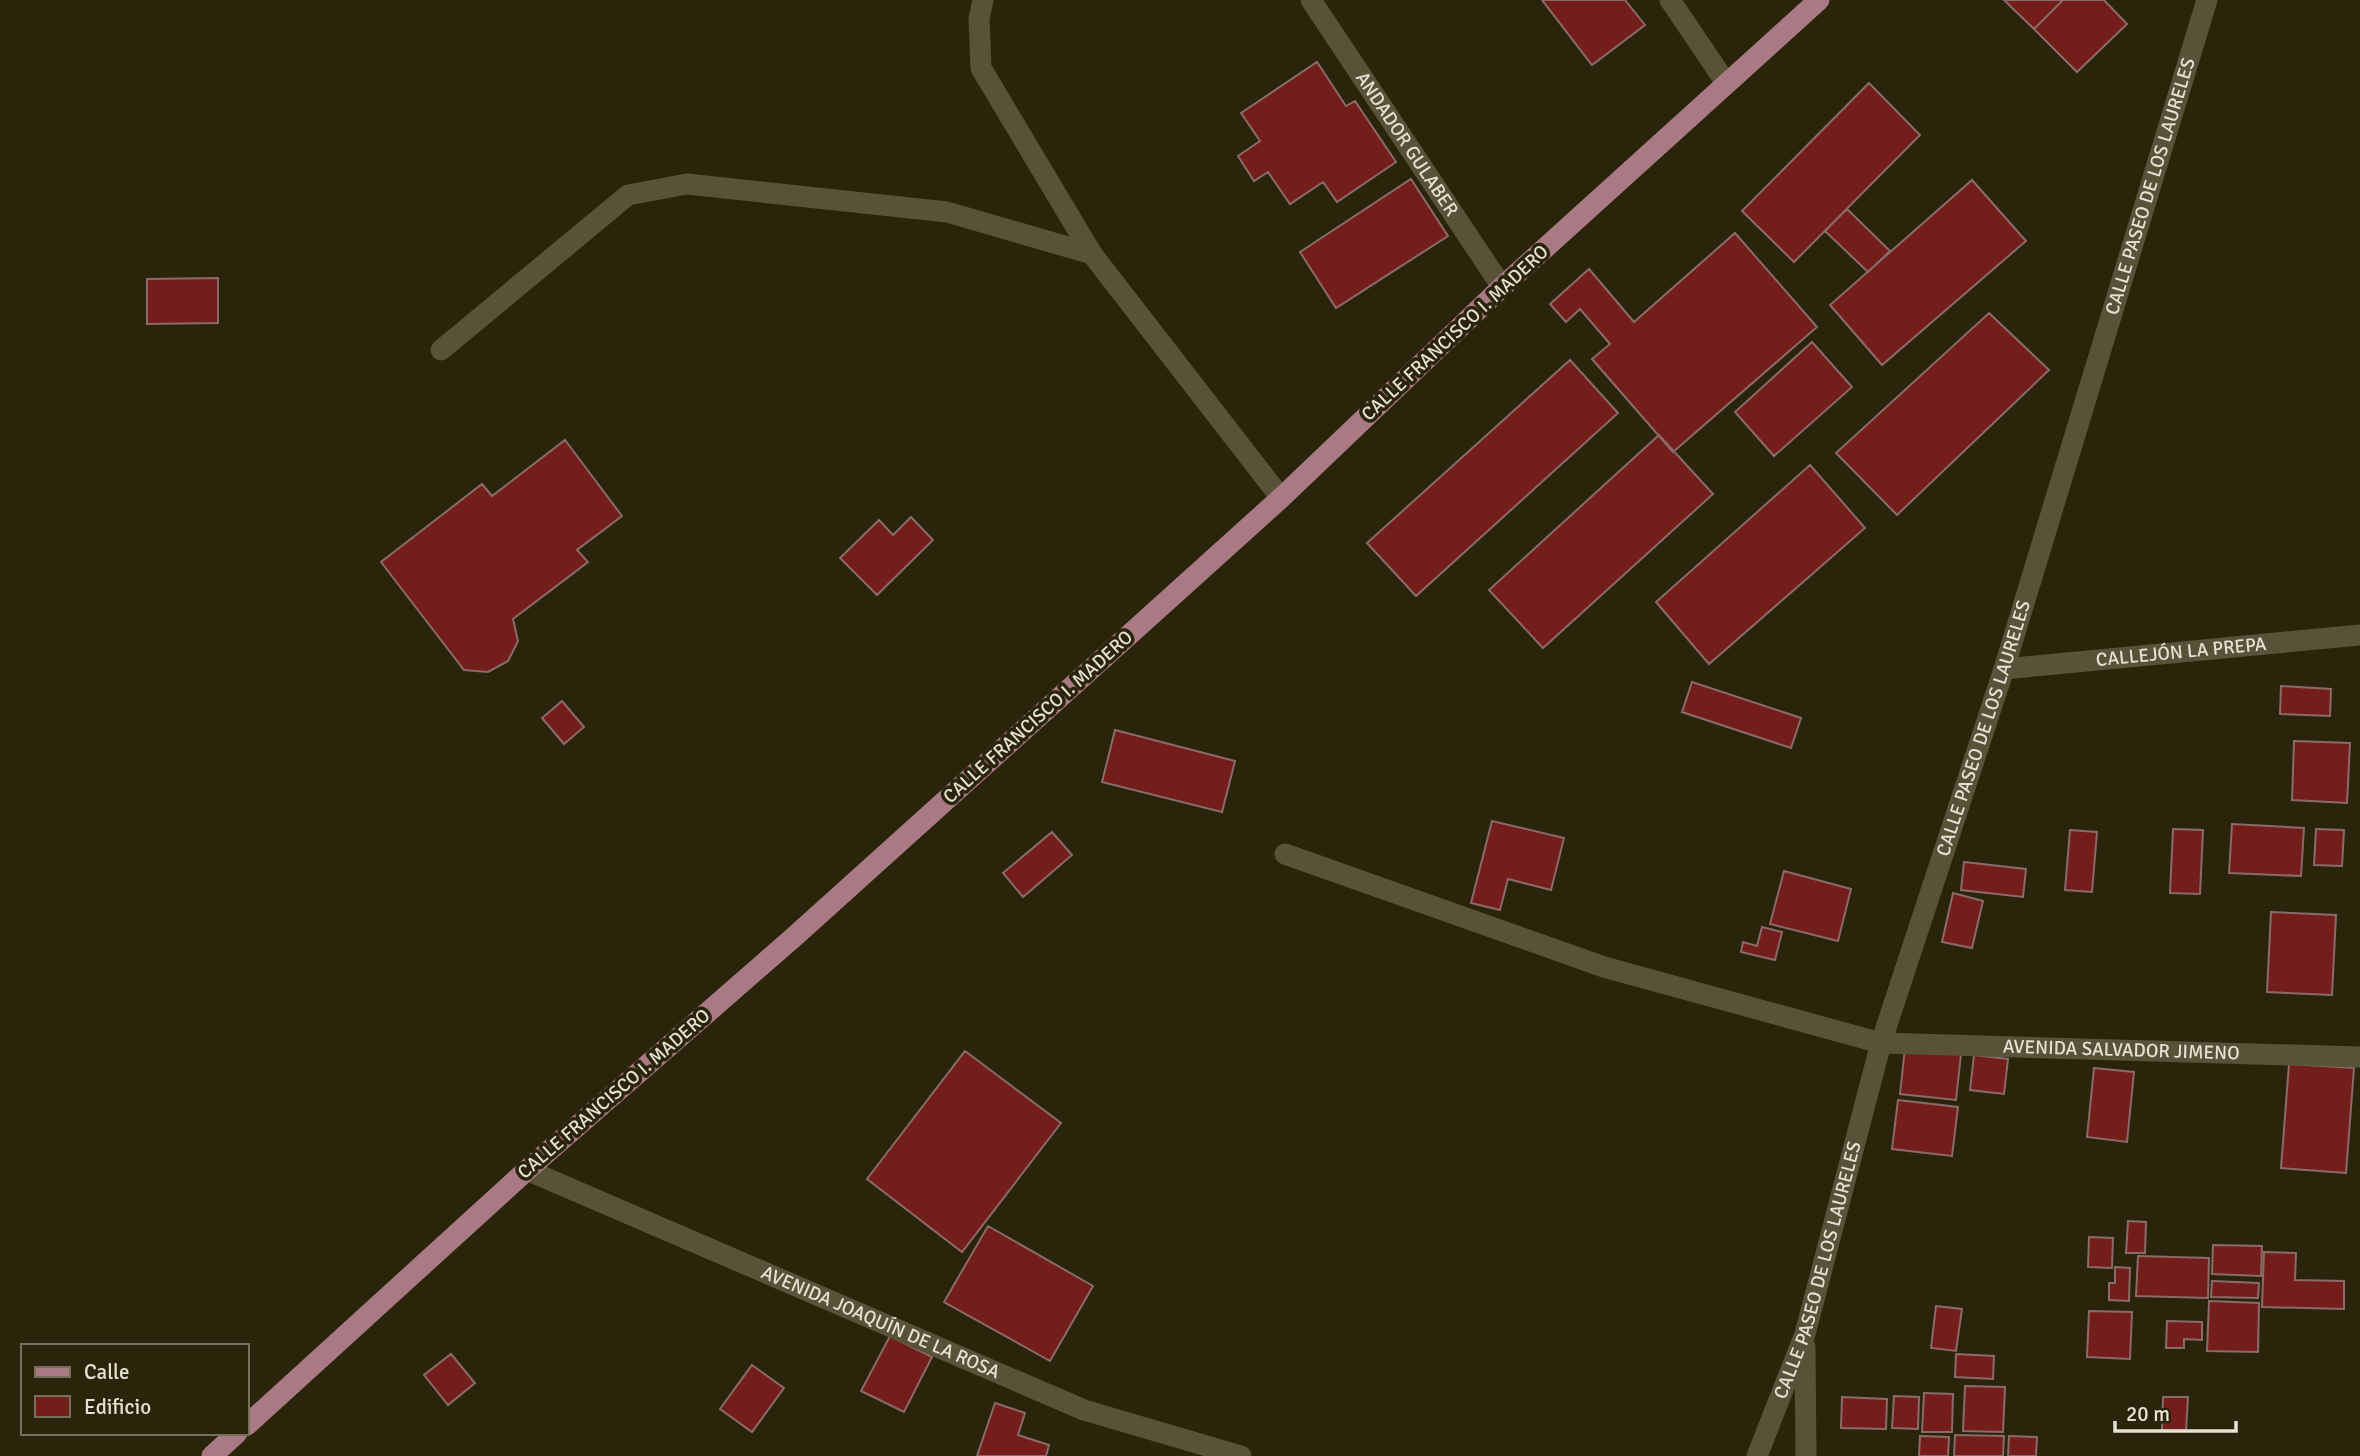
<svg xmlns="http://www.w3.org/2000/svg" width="2360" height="1456" font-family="Signika,sans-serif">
<rect width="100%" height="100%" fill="#2a240b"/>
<path fill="#731e1a" stroke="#8a6b67" stroke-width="2" d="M 1542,0 L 1625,0 L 1645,25 L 1592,65 Z
M 2004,0 L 2063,0 L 2034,29 Z
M 2063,0 L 2104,0 L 2127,24 L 2077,72 L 2034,29 Z
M 1317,62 L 1346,106 L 1355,101 L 1396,162 L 1337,202 L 1323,182 L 1290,204 L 1268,172 L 1254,181 L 1238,156 L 1260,141 L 1241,113 Z
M 1869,83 L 1920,135 L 1794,262 L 1742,211 Z
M 1411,179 L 1448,236 L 1336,308 L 1300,252 Z
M 1972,180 L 2026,241 L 1882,365 L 1830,305 Z
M 1847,209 L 1890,251 L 1868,272 L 1825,231 Z
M 1735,233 L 1817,327 L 1673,452 L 1592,359 L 1610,344 L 1580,309 L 1566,322 L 1550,304 L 1589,269 L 1634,322 Z
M 218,278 L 218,323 L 147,324 L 147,279 Z
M 1989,313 L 2049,370 L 1897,515 L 1836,453 Z
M 1812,342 L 1852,387 L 1774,456 L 1735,412 Z
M 1570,360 L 1618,413 L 1416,596 L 1367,543 Z
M 1659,435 L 1713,494 L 1543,648 L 1489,590 Z
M 565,440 L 622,516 L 577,550 L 588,562 L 513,619 L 518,641 L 508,661 L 488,672 L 464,670 L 381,562 L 482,484 L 492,496 Z
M 1810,465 L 1865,528 L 1709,664 L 1656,602 Z
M 911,517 L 933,540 L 877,595 L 840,558 L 879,520 L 893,535 Z
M 1692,682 L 1801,718 L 1791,748 L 1682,712 Z
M 2281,686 L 2331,689 L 2330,716 L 2280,714 Z
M 562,701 L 584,727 L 564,744 L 542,718 Z
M 1115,730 L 1235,761 L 1222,812 L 1102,782 Z
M 2294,741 L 2350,743 L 2347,803 L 2292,800 Z
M 1492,821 L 1564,838 L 1551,890 L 1508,879 L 1500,910 L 1471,903 Z
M 2232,824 L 2304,828 L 2301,876 L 2229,873 Z
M 2173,829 L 2203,830 L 2200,894 L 2170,893 Z
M 2316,829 L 2344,830 L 2342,866 L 2314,865 Z
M 2070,830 L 2097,832 L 2092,892 L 2065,890 Z
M 1052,832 L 1072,855 L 1023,897 L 1003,873 Z
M 1964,862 L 2026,869 L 2023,897 L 1961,890 Z
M 1784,871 L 1851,889 L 1838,941 L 1770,924 Z
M 1953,893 L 1983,901 L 1972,948 L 1942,942 Z
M 2271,912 L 2336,915 L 2332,995 L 2267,992 Z
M 1762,927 L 1782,932 L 1775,960 L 1741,952 L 1743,942 L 1757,946 Z
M 1905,1048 L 1961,1054 L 1956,1100 L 1900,1094 Z
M 965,1051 L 1061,1123 L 962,1252 L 867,1179 Z
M 1974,1055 L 2008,1059 L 2004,1094 L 1970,1090 Z
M 2289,1064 L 2354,1068 L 2346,1173 L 2281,1168 Z
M 2094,1068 L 2134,1072 L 2127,1142 L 2087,1137 Z
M 1898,1100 L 1958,1107 L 1952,1156 L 1892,1149 Z
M 2128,1221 L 2146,1222 L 2145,1253 L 2126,1253 Z
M 988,1226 L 1093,1286 L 1050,1361 L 944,1302 Z
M 2089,1237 L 2113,1238 L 2112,1268 L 2088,1267 Z
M 2213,1245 L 2262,1246 L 2261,1276 L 2212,1274 Z
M 2264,1252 L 2296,1253 L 2295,1280 L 2344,1281 L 2344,1309 L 2262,1307 Z
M 2138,1256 L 2209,1258 L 2208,1298 L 2136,1296 Z
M 2115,1267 L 2130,1268 L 2129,1301 L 2109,1300 L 2109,1283 L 2115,1283 Z
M 2212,1281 L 2259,1283 L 2258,1298 L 2211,1297 Z
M 2209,1301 L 2259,1303 L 2258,1352 L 2207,1351 Z
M 1936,1306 L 1962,1309 L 1956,1351 L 1931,1348 Z
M 2089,1311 L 2132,1312 L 2130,1359 L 2087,1357 Z
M 2167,1321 L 2202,1322 L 2202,1340 L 2184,1339 L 2184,1348 L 2166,1348 Z
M 890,1336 L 932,1357 L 904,1412 L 861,1391 Z
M 451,1354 L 475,1383 L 448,1405 L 424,1375 Z
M 1956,1354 L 1994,1356 L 1993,1379 L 1955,1377 Z
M 752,1365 L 784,1388 L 752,1432 L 720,1409 Z
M 1965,1386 L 2005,1387 L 2003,1432 L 1963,1431 Z
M 1924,1393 L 1953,1394 L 1952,1432 L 1922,1432 Z
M 1894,1396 L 1919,1397 L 1918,1429 L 1892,1428 Z
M 1842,1397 L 1887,1399 L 1886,1429 L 1841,1428 Z
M 2163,1397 L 2188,1397 L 2186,1431 L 2162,1430 Z
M 995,1403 L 1025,1413 L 1018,1435 L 1049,1445 L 1046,1456 L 977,1456 Z
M 1955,1435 L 2004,1436 L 2003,1456 L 1954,1456 Z
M 1920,1436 L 1949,1437 L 1948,1456 L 1919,1456 Z
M 2009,1436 L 2037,1437 L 2036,1456 L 2008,1456 Z"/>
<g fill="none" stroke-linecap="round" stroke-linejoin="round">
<g stroke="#595238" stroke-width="21">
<path d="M 983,0 L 979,19 L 981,68 L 1092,254 L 1281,498"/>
<path id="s1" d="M 1311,0 L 1502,287"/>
<path d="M 1670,0 L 1726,83"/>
<path d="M 441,350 L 628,195 L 687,184 L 947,212 L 1092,254"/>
<path id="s2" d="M 2004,669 L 2360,635"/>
<path id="s3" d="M 1285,854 L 1604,967 L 1881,1043 L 2360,1057"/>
<path id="s4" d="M 527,1170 L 1084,1410 L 1241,1456"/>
<path d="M 1805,1347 L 1806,1456"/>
<path id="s5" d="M 1757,1456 L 1805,1334 L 1881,1043 L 2004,669 L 2207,0"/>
</g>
<path stroke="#a97a83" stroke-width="21" d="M 247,1425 L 527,1170 L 794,937 L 1281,498 L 1502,287 L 1819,0
M 212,1456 L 237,1433"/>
</g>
<g text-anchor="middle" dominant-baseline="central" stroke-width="7" stroke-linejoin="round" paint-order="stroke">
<g font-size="19" fill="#e5e2d3" stroke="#2a240b">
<text stroke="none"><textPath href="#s1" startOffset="173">ANDADOR GULABER</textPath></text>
<text stroke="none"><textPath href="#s5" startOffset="1330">CALLE PASEO DE LOS LAURELES</textPath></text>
<text transform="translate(1455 333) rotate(-43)">CALLE FRANCISCO I. MADERO</text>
<text stroke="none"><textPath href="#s2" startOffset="178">CALLEJÓN LA PREPA</textPath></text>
<text transform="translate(1038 717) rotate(-42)">CALLE FRANCISCO I. MADERO</text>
<text stroke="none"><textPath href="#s5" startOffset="763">CALLE PASEO DE LOS LAURELES</textPath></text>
<text stroke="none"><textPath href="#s3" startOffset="866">AVENIDA SALVADOR JIMENO</textPath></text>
<text transform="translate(614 1094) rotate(-41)">CALLE FRANCISCO I. MADERO</text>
<text stroke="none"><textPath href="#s5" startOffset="196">CALLE PASEO DE LOS LAURELES</textPath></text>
<text stroke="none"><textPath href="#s4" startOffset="385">AVENIDA JOAQUÍN DE LA ROSA</textPath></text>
</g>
</g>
<rect x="21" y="1344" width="228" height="91" fill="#2a240b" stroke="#75705b" stroke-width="2"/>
<rect x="35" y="1367" width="35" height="10" fill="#a97a83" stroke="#75705b" stroke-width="2"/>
<text x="84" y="1379" font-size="21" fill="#e5e2d3">Calle</text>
<rect x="35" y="1396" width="35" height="21" fill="#731e1a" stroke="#75705b" stroke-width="2"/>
<text x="84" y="1414" font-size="21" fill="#e5e2d3">Edificio</text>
<path d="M2115 1421v10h121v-10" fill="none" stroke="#e5e2d3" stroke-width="3.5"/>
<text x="2126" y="1421" font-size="21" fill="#e5e2d3" stroke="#2a240b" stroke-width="5" paint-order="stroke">20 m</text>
</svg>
